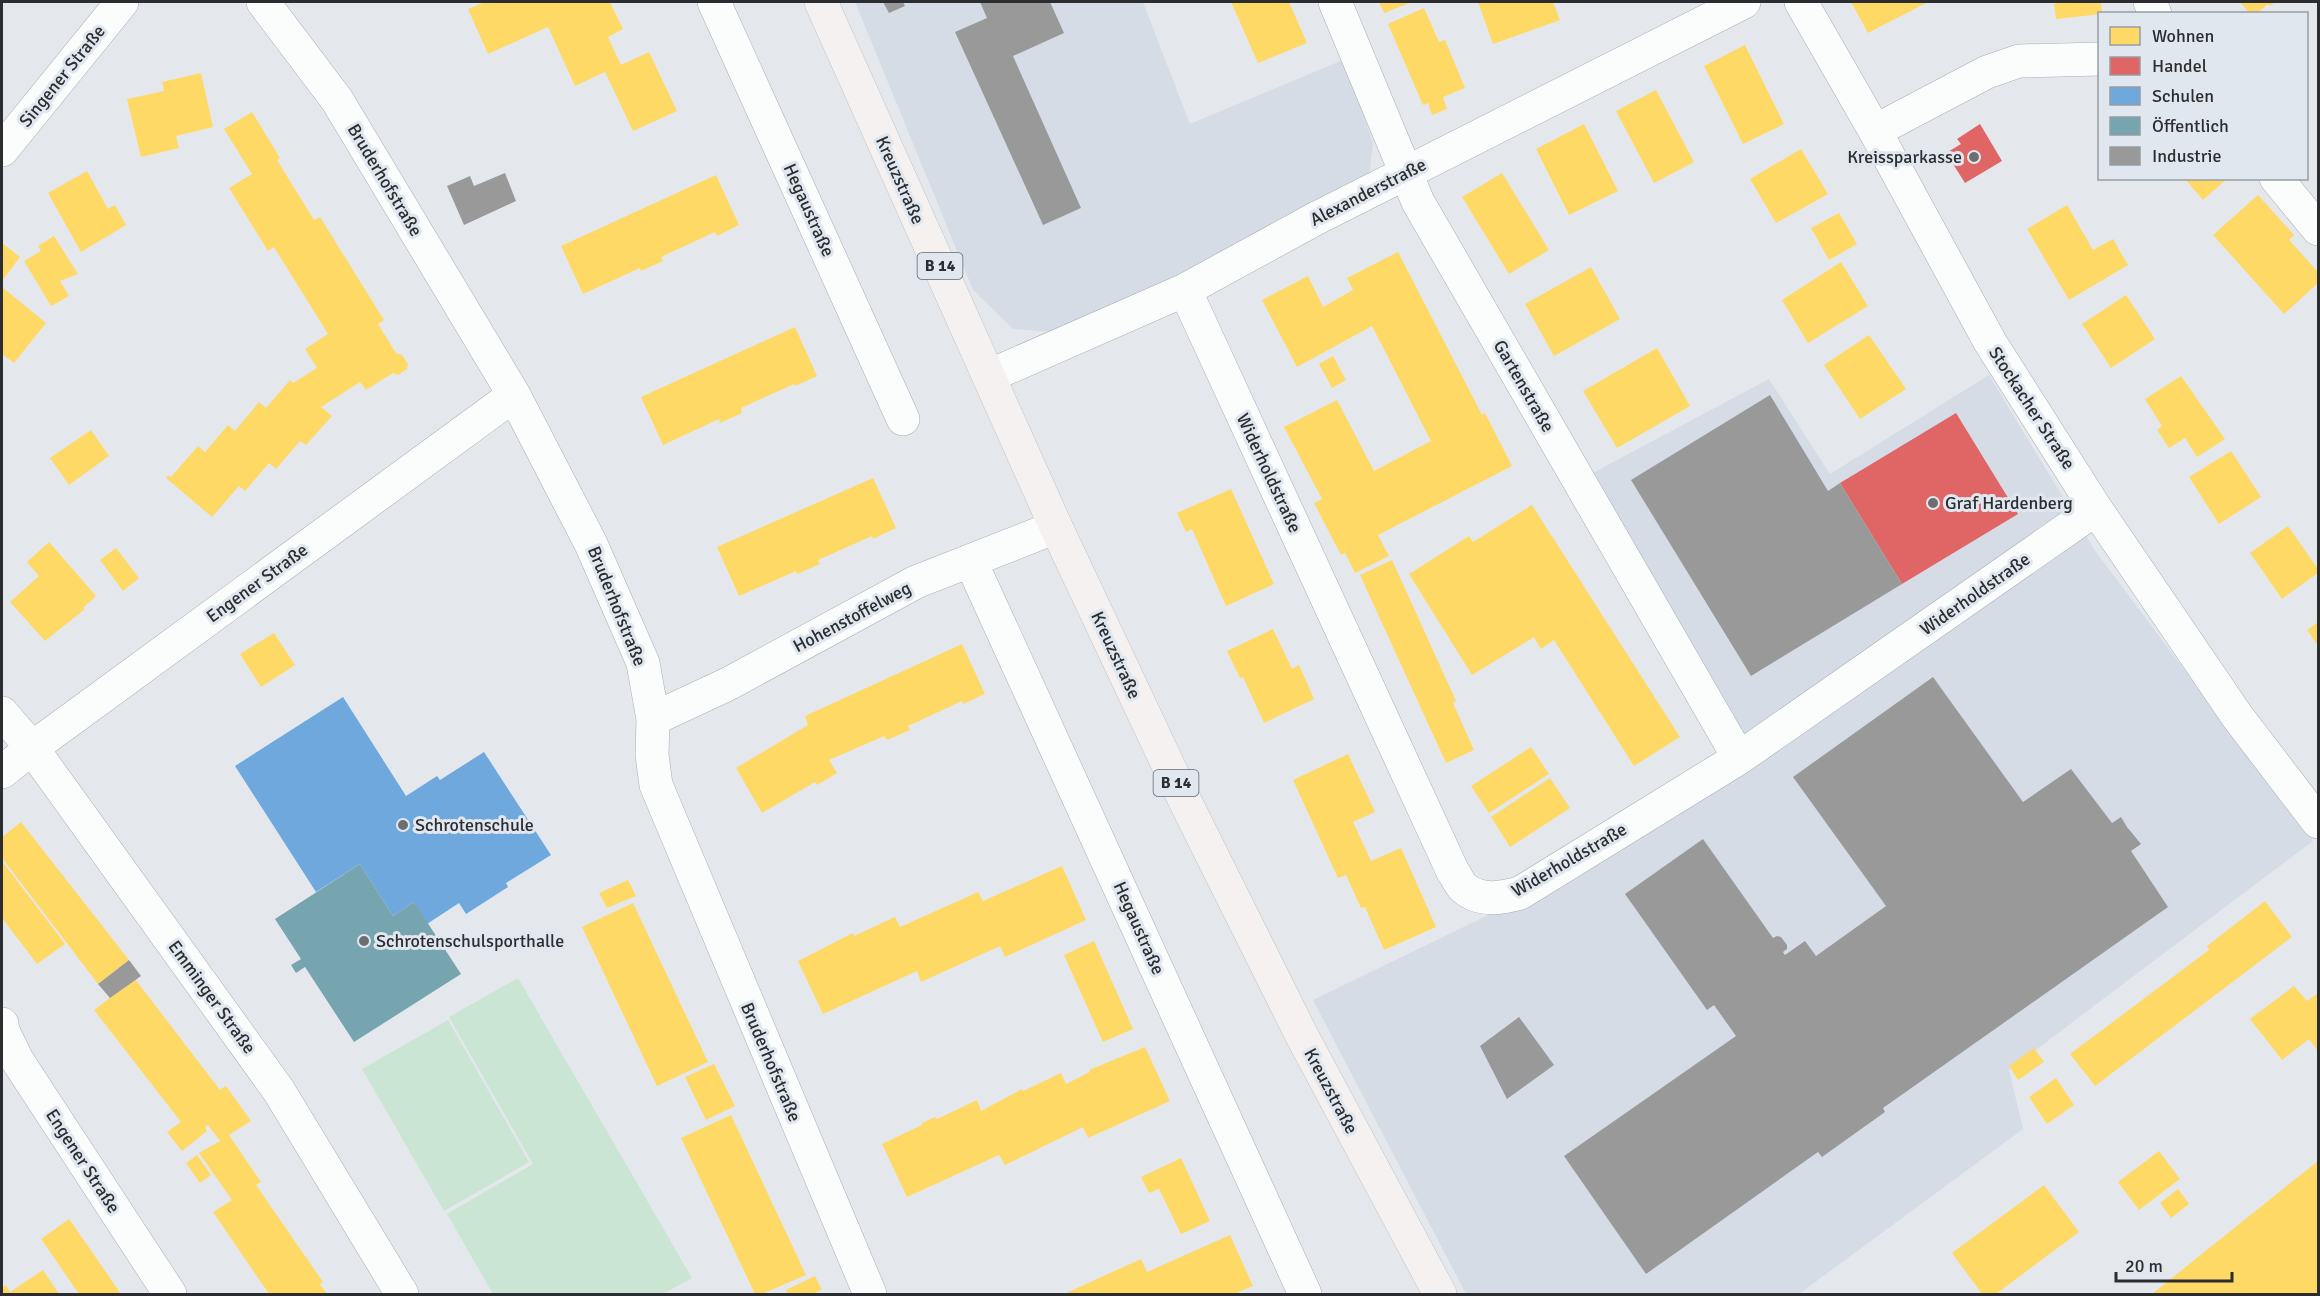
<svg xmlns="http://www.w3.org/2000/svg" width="2320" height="1296" font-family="Signika,sans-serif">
<rect width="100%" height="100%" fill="#e4e8ec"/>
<path fill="#d6dce6" d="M 855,2 L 1143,2 L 1190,124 L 1345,59 L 1373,143 L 1369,177 L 1066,333 L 1013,329 L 973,290 Z
M 1989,375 L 2096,552 L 2313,841 L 2009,1070 L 2023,1129 L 1799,1294 L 1466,1294 L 1313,1000 L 1515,902 L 1742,768 L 1587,476 L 1769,379 L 1830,474 Z"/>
<path fill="#cae5d3" d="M 518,978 L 692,1278 L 663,1294 L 493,1294 L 447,1214 L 533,1164 L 449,1017 Z
M 448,1020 L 529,1162 L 444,1211 L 362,1069 Z"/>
<path fill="#ffd966" d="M 485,2 L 610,2 L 623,29 L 608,37 L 621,65 L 649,52 L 677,111 L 633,131 L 605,72 L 575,86 L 548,27 L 488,54 L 468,9 Z
M 1231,2 L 1289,2 L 1307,43 L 1258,63 Z
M 1379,2 L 1412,2 L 1384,13 Z
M 1478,2 L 1553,2 L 1560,20 L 1493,44 Z
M 1851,2 L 1928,2 L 1868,33 Z
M 2059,2 L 2101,2 L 2102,14 L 2056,19 L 2054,4 Z
M 2240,2 L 2275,2 L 2270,6 L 2268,4 L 2256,14 L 2250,14 Z
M 1424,8 L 1439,42 L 1445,40 L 1465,88 L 1443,97 L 1447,109 L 1432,115 L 1428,103 L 1423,105 L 1388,24 Z
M 1745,45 L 1784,124 L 1743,144 L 1704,66 Z
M 201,73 L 213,127 L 176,136 L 179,148 L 141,157 L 127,99 L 164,91 L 162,82 Z
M 1656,90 L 1694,162 L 1654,183 L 1616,111 Z
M 252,112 L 280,158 L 277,160 L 314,220 L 320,217 L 384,320 L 378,324 L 396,353 L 402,355 L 408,364 L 407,369 L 398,375 L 393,373 L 366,390 L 360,382 L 321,407 L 332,416 L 306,445 L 300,441 L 276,469 L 269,463 L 245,491 L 239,486 L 212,517 L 166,478 L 168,475 L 171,477 L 198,446 L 205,452 L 228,425 L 235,431 L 259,402 L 266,408 L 290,380 L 293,383 L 317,368 L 305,349 L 328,334 L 274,247 L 268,251 L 229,188 L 252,174 L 224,129 Z
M 1584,124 L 1618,191 L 1569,215 L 1536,149 Z
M 1801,149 L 1828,194 L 1776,223 L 1750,179 Z
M 87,171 L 108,209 L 115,205 L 126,225 L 81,252 L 48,193 Z
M 1502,173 L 1549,250 L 1509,274 L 1462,197 Z
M 716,175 L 739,225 L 717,236 L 715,232 L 661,257 L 663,261 L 641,271 L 640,268 L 583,294 L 561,246 Z
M 2184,178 L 2228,178 L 2203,200 Z
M 2258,195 L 2294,235 L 2289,240 L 2318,272 L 2318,283 L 2284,314 L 2213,235 Z
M 2067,205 L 2093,250 L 2113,239 L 2128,265 L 2069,300 L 2027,229 Z
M 1839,213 L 1857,244 L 1829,260 L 1811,228 Z
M 54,236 L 78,274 L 60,281 L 69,296 L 51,306 L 24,261 L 41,251 L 38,246 Z
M 2,243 L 20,257 L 2,281 Z
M 1398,252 L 1482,415 L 1485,413 L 1512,466 L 1378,535 L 1389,556 L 1355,573 L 1345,553 L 1341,555 L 1314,503 L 1322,499 L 1284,427 L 1337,400 L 1374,471 L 1431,441 L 1372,326 L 1297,367 L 1262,300 L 1308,276 L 1323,307 L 1353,290 L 1347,278 Z
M 1841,262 L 1868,306 L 1808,343 L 1782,300 Z
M 1591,267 L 1620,319 L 1554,356 L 1525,304 Z
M 2,287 L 46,323 L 14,363 L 2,354 Z
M 2126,295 L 2155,339 L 2111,368 L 2082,324 Z
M 795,327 L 817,376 L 795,386 L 794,384 L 741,408 L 742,413 L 720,423 L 719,419 L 663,445 L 641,397 Z
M 1869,335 L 1906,389 L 1860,419 L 1824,365 Z
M 1657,348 L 1690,406 L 1617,448 L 1583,391 Z
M 1333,356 L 1346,380 L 1332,388 L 1319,364 Z
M 2181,376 L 2225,439 L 2197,457 L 2185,438 L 2169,448 L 2157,430 L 2162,426 L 2145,399 Z
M 91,430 L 109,456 L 69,485 L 50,458 Z
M 2231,451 L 2261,497 L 2219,524 L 2189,477 Z
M 873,478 L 896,528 L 873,539 L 872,536 L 818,560 L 820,564 L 797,574 L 796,571 L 739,596 L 717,547 Z
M 1231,489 L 1274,584 L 1226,606 L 1192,529 L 1186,532 L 1177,513 Z
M 1532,505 L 1680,737 L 1634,766 L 1554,640 L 1541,649 L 1534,637 L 1472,675 L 1409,574 L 1469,536 L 1473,542 Z
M 2288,526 L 2318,569 L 2318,573 L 2282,599 L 2250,553 Z
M 49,542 L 96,596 L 83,608 L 85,609 L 45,641 L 10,602 L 39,576 L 27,562 Z
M 116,548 L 139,578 L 123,591 L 100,560 Z
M 1392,560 L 1456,701 L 1453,703 L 1474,750 L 1446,763 L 1360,575 Z
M 2318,622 L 2318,646 L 2307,630 Z
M 1273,629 L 1292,669 L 1299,665 L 1314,699 L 1264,723 L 1243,677 L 1240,678 L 1227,651 Z
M 274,633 L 295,665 L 261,687 L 240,654 Z
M 962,644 L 985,694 L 963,704 L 962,701 L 908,726 L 910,730 L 887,740 L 884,736 L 829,760 L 837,773 L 817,785 L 815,782 L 762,813 L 736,768 L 808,725 L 805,716 Z
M 1531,747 L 1549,774 L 1489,813 L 1471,786 Z
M 1348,754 L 1375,812 L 1353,822 L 1371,861 L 1401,848 L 1436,927 L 1384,950 L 1365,907 L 1361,908 L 1346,875 L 1338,878 L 1293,780 Z
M 1550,778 L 1570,808 L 1510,847 L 1491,817 Z
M 21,822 L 129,960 L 98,984 L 2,858 L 2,837 Z
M 2,861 L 65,944 L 37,964 L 2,918 Z
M 1062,866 L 1086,920 L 1005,957 L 1000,946 L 921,982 L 917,971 L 823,1014 L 798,961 L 853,933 L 854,936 L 895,917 L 900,927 L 978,892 L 983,901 Z
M 628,880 L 636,896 L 607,908 L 599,893 Z
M 2265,901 L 2292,937 L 2095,1086 L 2070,1054 L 2209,950 L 2207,946 Z
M 633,903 L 708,1062 L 657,1086 L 582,927 Z
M 1094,941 L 1133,1029 L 1103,1042 L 1064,955 Z
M 135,979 L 220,1090 L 226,1086 L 251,1121 L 229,1135 L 261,1182 L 256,1185 L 323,1282 L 320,1284 L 327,1294 L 269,1294 L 213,1212 L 232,1200 L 199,1153 L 220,1141 L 208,1125 L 205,1127 L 207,1131 L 182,1151 L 167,1132 L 181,1122 L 94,1010 Z
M 2294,986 L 2307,1001 L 2318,993 L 2318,1051 L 2309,1039 L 2282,1060 L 2250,1019 Z
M 1145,1047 L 1170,1101 L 1088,1138 L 1083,1127 L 1005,1165 L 999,1155 L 907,1197 L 882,1144 L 922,1125 L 922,1123 L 935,1117 L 937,1119 L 977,1100 L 981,1111 L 1022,1089 L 1023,1091 L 1061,1073 L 1066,1084 L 1090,1072 L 1089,1070 Z
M 2034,1048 L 2044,1062 L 2018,1080 L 2009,1066 Z
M 714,1064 L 735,1106 L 706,1120 L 685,1077 Z
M 2056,1078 L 2074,1105 L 2047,1124 L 2029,1097 Z
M 731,1115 L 806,1275 L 762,1294 L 755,1294 L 681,1138 Z
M 2159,1151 L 2180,1179 L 2139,1210 L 2118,1182 Z
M 197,1155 L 211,1175 L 200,1183 L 186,1163 Z
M 1181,1158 L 1210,1221 L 1181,1234 L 1159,1189 L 1149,1193 L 1141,1177 Z
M 2318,1161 L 2318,1294 L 2152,1294 L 2203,1253 Z
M 2044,1185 L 2079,1232 L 1996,1294 L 1982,1294 L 1952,1253 Z
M 2178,1189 L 2189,1204 L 2171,1218 L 2160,1203 Z
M 69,1219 L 90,1249 L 121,1294 L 79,1294 L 41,1239 Z
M 1230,1235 L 1253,1286 L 1234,1294 L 1064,1294 L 1141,1259 L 1147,1272 Z
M 43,1270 L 59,1294 L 2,1294 L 2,1288 L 6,1285 L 10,1292 Z
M 815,1276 L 822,1290 L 813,1294 L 788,1294 L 786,1290 Z"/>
<path fill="#e06666" d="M 1980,124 L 2002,161 L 1965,183 L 1946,153 L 1961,144 L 1957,139 Z
M 1956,413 L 2018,514 L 1902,584 L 1840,483 Z"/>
<path fill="#6fa8dc" d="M 343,697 L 406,796 L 437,776 L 440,780 L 484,752 L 551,855 L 506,883 L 508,887 L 466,914 L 459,903 L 427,924 L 414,902 L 393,916 L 360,864 L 316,892 L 235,766 Z"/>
<path fill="#76a5af" d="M 360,864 L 393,916 L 414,902 L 461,974 L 354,1042 L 305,967 L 296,973 L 291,965 L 301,959 L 275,919 Z"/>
<path fill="#999" d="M 883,2 L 903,2 L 905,6 L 889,13 Z
M 980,2 L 1050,2 L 1064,33 L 1013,56 L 1081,208 L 1043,225 L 955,32 L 987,18 Z
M 505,173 L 516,201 L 464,225 L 447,186 L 470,176 L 474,186 Z
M 1770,395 L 1828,491 L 1840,483 L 1902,584 L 1751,676 L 1631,480 Z
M 1933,677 L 2023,802 L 2071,769 L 2112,823 L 2121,817 L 2127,827 L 2141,844 L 2131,851 L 2168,907 L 1883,1108 L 1885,1112 L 1822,1157 L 1818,1152 L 1646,1274 L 1564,1156 L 1736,1036 L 1714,1005 L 1707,1010 L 1625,894 L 1703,839 L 1773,938 L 1777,936 L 1781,937 L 1787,945 L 1787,949 L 1783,952 L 1785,955 L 1805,941 L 1816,956 L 1886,906 L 1793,777 Z
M 129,960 L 141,976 L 110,998 L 98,984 Z
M 1519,1017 L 1554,1065 L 1507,1099 L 1480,1046 Z"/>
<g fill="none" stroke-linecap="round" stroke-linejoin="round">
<defs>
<path id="minor" d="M 263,2 L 337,100 L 514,395 L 591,544 L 643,663 L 653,719 L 652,755 L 656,785 L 870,1294
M 714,2 L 903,419
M 1335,2 L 1418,202 L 1739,758
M 1801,2 L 1875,131 L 1990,342 L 2096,509 L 2237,716 L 2318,822
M 2150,2 L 2155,14
M 1875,131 L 1987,72 L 2019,61 L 2100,59
M 2,150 L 122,2
M 2276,178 L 2318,229
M 1185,290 L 1453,872 C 1457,877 1460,885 1464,888 C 1480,902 1502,898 1520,893 L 1739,758 L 2096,509
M 989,376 L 1185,290 L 1315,219 L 1744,2
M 971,562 L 1305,1294
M 2,713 L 32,748 L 279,1091 L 402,1294
M 653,719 L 728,684 L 916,582 L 1056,527
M 2,772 L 32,748 L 514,395
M 2,1024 L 3,1031 L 17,1060 L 170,1294"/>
<path id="major" d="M 821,2 L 1056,527 L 1186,803 L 1302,1036 L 1440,1294"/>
</defs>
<use href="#minor" stroke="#aaadb1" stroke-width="34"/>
<use href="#major" stroke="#c3c5c6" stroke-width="34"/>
<use href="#minor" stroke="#fbfcfc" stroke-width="33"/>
<use href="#major" stroke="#f4f1f0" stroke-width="33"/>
</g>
<g fill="#6c6e72" stroke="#e1e7ef" stroke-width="2">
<circle cx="1974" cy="157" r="6"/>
<circle cx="1933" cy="503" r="6"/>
<circle cx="403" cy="825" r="6"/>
<circle cx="364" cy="941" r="6"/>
</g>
<g text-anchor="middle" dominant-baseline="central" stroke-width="6" stroke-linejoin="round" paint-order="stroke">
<g fill="#e1e7ef" stroke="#626569" stroke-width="1.5">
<rect x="917.5" y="253" width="45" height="26" rx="4.5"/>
<rect x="1153.5" y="770" width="45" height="26" rx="4.5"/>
</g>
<g font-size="16" font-weight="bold" fill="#2b2d30">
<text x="940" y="266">B 14</text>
<text x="1176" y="783">B 14</text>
</g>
<g font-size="18" fill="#2b2d30" stroke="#e1e7ef">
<text transform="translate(62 76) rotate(-51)">Singener Straße</text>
<text transform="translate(385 180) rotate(59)">Bruderhofstraße</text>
<text transform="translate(900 180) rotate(66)">Kreuzstraße</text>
<text transform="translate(1368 192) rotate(-27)">Alexanderstraße</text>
<text transform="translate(809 210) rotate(66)">Hegaustraße</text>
<text transform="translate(1524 386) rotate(60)">Gartenstraße</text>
<text transform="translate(2032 408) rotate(57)">Stockacher Straße</text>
<text transform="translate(1269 473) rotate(65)">Widerholdstraße</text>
<text transform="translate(257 583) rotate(-36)">Engener Straße</text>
<text transform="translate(1975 594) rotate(-35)">Widerholdstraße</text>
<text transform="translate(617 606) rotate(68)">Bruderhofstraße</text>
<text transform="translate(852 617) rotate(-28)">Hohenstoffelweg</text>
<text transform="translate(1116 655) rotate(65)">Kreuzstraße</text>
<text transform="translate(1569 860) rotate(-30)">Widerholdstraße</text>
<text transform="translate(1139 928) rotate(66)">Hegaustraße</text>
<text transform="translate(212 997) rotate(54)">Emminger Straße</text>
<text transform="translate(771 1062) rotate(67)">Bruderhofstraße</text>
<text transform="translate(1331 1091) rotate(62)">Kreuzstraße</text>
<text transform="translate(83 1161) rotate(57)">Engener Straße</text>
</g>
<g font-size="18" fill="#2b2d30" stroke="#e1e7ef" text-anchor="start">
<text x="1962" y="157" text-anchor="end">Kreissparkasse</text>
<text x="1945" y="503">Graf Hardenberg</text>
<text x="415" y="825">Schrotenschule</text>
<text x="376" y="941">Schrotenschulsporthalle</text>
</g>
</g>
<rect width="2320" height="1296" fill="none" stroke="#2b2d30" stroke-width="6"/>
<rect x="2098" y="12" width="210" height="168" fill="#e1e7ef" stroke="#989da3" stroke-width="1.5"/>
<rect x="2110" y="27" width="30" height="18" fill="#ffd966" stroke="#989da3" stroke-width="1.5"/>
<text x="2152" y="42" font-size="18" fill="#2b2d30">Wohnen</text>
<rect x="2110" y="57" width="30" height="18" fill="#e06666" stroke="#989da3" stroke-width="1.5"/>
<text x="2152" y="72" font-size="18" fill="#2b2d30">Handel</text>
<rect x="2110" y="87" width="30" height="18" fill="#6fa8dc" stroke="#989da3" stroke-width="1.5"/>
<text x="2152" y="102" font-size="18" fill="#2b2d30">Schulen</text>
<rect x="2110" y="117" width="30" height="18" fill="#76a5af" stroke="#989da3" stroke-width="1.5"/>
<text x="2152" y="132" font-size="18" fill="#2b2d30">Öffentlich</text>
<rect x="2110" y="147" width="30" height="18" fill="#999999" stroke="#989da3" stroke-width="1.5"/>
<text x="2152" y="162" font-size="18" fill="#2b2d30">Industrie</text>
<path d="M2116 1272v9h116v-9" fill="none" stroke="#2b2d30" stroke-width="3"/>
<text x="2125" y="1272" font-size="18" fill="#2b2d30" stroke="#e1e7ef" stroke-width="4.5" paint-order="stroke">20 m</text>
</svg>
